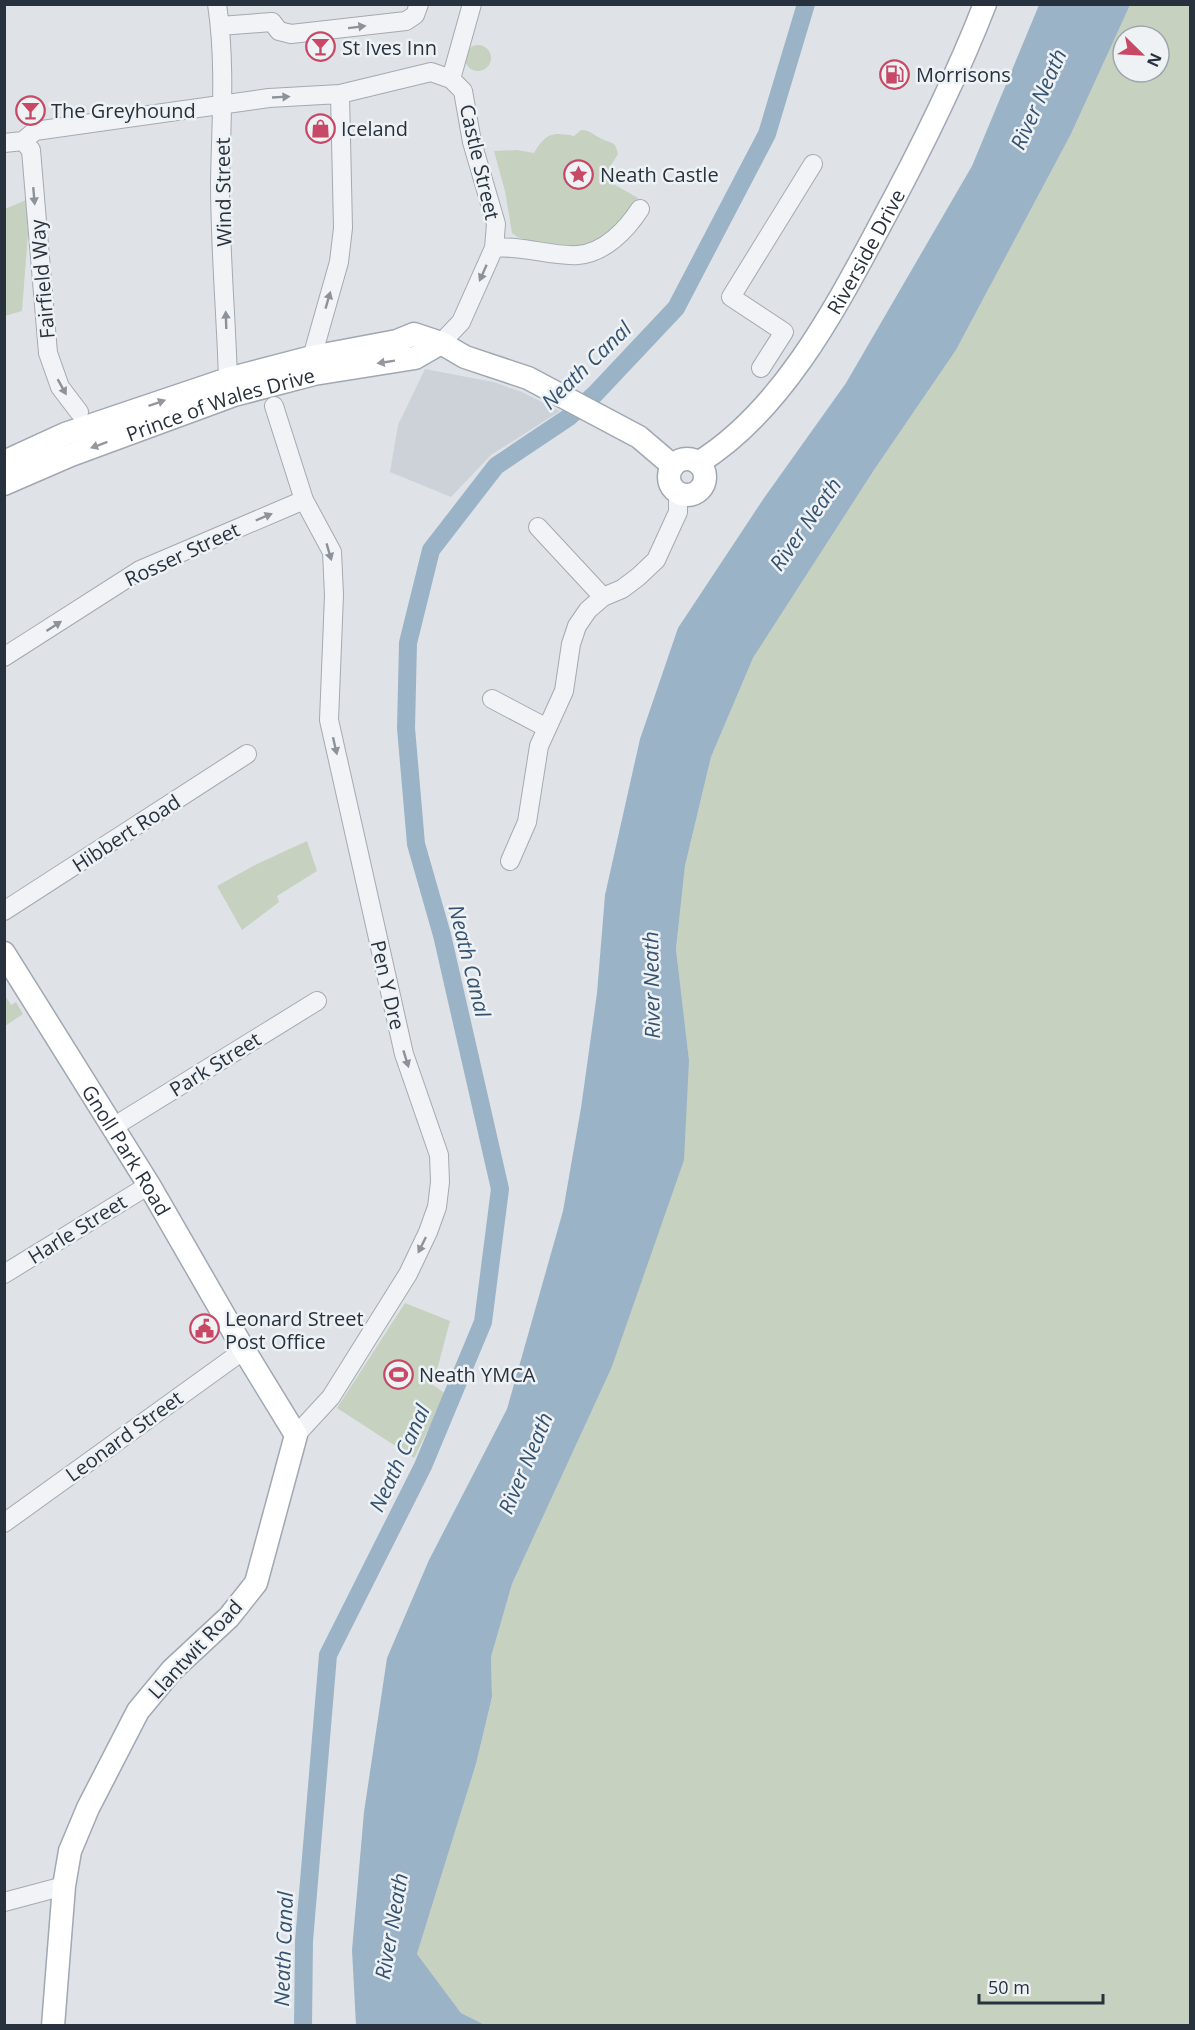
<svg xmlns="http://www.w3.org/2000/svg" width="1195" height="2030" font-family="'Open Sans',sans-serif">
<rect width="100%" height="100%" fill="#dfe3e7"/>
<path fill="#cdd2d9" d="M 425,369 L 493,382 L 522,392 L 560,411 L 491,455 L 451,497 L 390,472 L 398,425 Z"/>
<path fill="#c6d1c0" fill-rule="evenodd" d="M 1130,5 L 1190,5 L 1190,2025 L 485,2025 L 461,2013 L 417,1954 L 476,1764 L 492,1697 L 491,1657 L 512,1584 L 611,1369 L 689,1060 L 676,949 L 685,866 L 711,757 L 753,658 L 874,470 L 956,350 L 1071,134 ZM 1123,36 L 1159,36 L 1159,72 L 1123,72 Z
M465 58a13 13 0 1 1 26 0a13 13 0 1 1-26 0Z
M 581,130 C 590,130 592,134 600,138 C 610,144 615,139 618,154 L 603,178 L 638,198 C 624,220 606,246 578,249 C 562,251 534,241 517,237 L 512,233 L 505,191 L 494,151 L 517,150 L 534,153 C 546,133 552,132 574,136 Z
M 26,200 L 28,234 L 22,311 L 5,316 L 5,209 Z
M 307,841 L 317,871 L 277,896 L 279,902 L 242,930 L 217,886 L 257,864 Z
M 5,995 L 11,1005 L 16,1002 L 23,1014 L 5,1026 Z
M 405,1303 L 450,1321 L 433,1385 L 446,1394 L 414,1458 L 337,1408 Z"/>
<path fill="#9bb3c6" d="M 1039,5 L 1130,5 L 1071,134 L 956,350 L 874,470 L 753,658 L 711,757 L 685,866 L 676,949 L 689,1060 L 684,1160 L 611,1369 L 512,1584 L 491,1657 L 492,1697 L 476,1764 L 417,1954 L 461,2013 L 485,2025 L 356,2025 L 352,1950 L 364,1812 L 387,1658 L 429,1560 L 507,1409 L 563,1211 L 581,1108 L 597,993 L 605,895 L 640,739 L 678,628 L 764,498 L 846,383 L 972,166 Z"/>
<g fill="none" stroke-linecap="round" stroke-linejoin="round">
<path stroke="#9bb3c6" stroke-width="18" d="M 303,2026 L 304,1941 L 328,1655 L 423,1466 L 483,1322 L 500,1189 L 442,935 L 416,844 L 406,728 L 408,643 L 431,550 L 496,466 L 569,417 L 595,394 L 676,308 L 767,134 L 806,4"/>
<defs>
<path id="minor" d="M 217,4 C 226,64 221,123 220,182 C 220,248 226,314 228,379
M 220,26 L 272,22 L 279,31 L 291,34 L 406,21 L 415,15 L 419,4
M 451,79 L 472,4
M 23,141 L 31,150 L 48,353 L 60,387 L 79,412
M 4,143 L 23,141 L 35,131 L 269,98 L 340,94 L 431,72 L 451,79 L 463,91 L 472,142 L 496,224 L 494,248 L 461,322 L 441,343
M 494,248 C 524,245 551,257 578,255 C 605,253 627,229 640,209
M 312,357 L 339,262 L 343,228 L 340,94
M 761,368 L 784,332 L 731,297 L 813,164
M 274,406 L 304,500 L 332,552 L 334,595 L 329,720 L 404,1054 L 439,1155 L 440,1182 L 437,1207 L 428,1232 L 408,1274 L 331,1397 L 296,1435
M 538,527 L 603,597
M 4,657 L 140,570 L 304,500
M 492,699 L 547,728
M 510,861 L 527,822 L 539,746 L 564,691 L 571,644 L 577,626 L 588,610 L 603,597 L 622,589 L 638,577 L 656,560 L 678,512 L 678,493
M 4,911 L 247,754
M 113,1127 L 317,1001
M 4,1274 L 149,1185
M 4,1523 L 244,1350
M 4,1902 L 64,1886"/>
<g id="major">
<circle cx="687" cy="477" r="18"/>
<path d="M 4,462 L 65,434 L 228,379 L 312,357 L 397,341 L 414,334 L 441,343 L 465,357 L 528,378 L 639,437 L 673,466"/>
<path id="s1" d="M 698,463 C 781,412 834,311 879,227 C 918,155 955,81 985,4"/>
<path id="s2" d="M 4,484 L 71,455 L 234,395 L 314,374 L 415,358 L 441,343"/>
<path id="s3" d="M 4,953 L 149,1185 L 244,1350 L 296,1435 L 256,1583 L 229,1617 L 172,1670 L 138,1711 L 88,1808 L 70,1851 L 64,1886 L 53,2026"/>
</g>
</defs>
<use href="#minor" stroke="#a4aab1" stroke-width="20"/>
<use href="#major" stroke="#9fa8b3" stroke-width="25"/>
<use href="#minor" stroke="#f1f3f6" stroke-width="18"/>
<use href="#major" stroke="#fff" stroke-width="22"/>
</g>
<defs><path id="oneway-solid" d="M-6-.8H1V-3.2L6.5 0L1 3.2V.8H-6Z" transform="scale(1.5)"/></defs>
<g fill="#8c929a">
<use href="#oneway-solid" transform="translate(357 27) rotate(-7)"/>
<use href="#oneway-solid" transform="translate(281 97) rotate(-3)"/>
<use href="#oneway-solid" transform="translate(34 196) rotate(85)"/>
<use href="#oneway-solid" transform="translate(483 273) rotate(114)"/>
<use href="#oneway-solid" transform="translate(328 300) rotate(-74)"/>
<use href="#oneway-solid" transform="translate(226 320) rotate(-92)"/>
<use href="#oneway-solid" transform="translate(62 387) rotate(61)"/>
<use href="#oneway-solid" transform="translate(264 517) rotate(-23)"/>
<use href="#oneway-solid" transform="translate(329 552) rotate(74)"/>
<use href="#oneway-solid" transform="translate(54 626) rotate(-33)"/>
<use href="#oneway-solid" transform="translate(335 746) rotate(77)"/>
<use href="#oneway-solid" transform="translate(406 1059) rotate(73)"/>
<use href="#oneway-solid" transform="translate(422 1245) rotate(116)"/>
</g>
<g fill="#94989e">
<use href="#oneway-solid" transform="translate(386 362) rotate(171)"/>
<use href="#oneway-solid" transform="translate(157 403) rotate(-19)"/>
<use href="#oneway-solid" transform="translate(99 445) rotate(160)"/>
</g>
<defs>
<symbol id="bar-ring" viewBox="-11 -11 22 22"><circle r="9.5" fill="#eef2f5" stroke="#c84965" stroke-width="1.5"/><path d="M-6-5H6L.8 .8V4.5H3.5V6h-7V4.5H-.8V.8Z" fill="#c84965"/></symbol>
<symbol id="fuel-ring" viewBox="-11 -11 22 22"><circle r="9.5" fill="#eef2f5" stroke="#c84965" stroke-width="1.5"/><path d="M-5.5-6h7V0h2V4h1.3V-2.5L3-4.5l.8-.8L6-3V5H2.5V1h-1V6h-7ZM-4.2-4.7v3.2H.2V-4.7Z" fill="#c84965"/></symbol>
<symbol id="shop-ring" viewBox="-11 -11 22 22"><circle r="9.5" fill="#eef2f5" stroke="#c84965" stroke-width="1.5"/><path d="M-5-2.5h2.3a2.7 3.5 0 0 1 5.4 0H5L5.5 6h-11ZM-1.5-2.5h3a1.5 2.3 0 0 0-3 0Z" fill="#c84965"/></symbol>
<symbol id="sight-ring" viewBox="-11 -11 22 22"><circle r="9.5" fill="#eef2f5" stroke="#c84965" stroke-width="1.5"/><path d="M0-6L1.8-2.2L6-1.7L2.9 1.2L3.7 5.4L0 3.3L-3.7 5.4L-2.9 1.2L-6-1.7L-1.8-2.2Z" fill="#c84965"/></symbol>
<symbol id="civic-ring" viewBox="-11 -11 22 22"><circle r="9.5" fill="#eef2f5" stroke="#c84965" stroke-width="1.5"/><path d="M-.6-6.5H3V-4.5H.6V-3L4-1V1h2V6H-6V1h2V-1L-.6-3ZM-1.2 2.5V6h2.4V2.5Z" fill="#c84965"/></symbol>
<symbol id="stadium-ring" viewBox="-11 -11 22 22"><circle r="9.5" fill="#eef2f5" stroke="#c84965" stroke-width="1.5"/><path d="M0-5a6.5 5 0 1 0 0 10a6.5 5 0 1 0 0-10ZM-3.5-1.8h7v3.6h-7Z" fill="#c84965"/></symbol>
</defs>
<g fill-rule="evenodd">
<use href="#bar-ring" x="304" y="30" width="33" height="33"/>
<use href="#fuel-ring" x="878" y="58" width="33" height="33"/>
<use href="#bar-ring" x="14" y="94" width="33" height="33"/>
<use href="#shop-ring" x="304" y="112" width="33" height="33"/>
<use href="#sight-ring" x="562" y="158" width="33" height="33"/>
<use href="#civic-ring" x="188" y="1312" width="33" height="33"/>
<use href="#stadium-ring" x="382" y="1358" width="33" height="33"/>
</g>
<g text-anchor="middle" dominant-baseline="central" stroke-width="5" stroke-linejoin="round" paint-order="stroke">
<g font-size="20" fill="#28323e" stroke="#eef2f5" text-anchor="start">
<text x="342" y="47">St Ives Inn</text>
<text x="916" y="74">Morrisons</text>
<text x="51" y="110">The Greyhound</text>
<text x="341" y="128">Iceland</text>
<text x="600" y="174">Neath Castle</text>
<text x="225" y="1318">Leonard Street<tspan x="225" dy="23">Post Office</tspan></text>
<text x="419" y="1374">Neath YMCA</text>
</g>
<g font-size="20" fill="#28323e" stroke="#eef2f5">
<text transform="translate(480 162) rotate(77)">Castle Street</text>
<text transform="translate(223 192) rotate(-91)">Wind Street</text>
<text stroke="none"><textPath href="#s1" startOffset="273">Riverside Drive</textPath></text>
<text transform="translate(42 279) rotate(-95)">Fairfield Way</text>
<text stroke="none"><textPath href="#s2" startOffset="231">Prince of Wales Drive</textPath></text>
<text transform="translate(182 554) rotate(-25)">Rosser Street</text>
<text transform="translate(126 833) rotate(-33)">Hibbert Road</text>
<text transform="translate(388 985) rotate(77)">Pen Y Dre</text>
<text transform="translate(215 1064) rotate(-32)">Park Street</text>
<text stroke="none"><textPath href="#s3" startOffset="232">Gnoll Park Road</textPath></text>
<text transform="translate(77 1229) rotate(-32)">Harle Street</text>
<text transform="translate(124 1436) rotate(-36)">Leonard Street</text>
<text transform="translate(195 1649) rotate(-47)">Llantwit Road</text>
</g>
<g font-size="21" font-style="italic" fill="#355370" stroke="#eef2f5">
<text transform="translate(1038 99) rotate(-66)">River Neath</text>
<text transform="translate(586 365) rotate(-44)">Neath Canal</text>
<text transform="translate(805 524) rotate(-55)">River Neath</text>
<text transform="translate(470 961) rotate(76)">Neath Canal</text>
<text transform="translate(651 985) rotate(-91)">River Neath</text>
<text transform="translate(399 1458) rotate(-65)">Neath Canal</text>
<text transform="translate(525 1463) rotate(-67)">River Neath</text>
<text transform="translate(391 1926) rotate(-80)">River Neath</text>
<text transform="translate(283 1949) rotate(-88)">Neath Canal</text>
</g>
</g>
<rect width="1195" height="2030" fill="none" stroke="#28323e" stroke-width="12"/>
<g transform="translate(1141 54) rotate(114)"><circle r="28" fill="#eef2f5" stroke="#9fa5ac" stroke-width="1.5"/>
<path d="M0-4.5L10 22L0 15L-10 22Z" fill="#c84965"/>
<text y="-9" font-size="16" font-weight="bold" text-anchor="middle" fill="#28323e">N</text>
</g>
<path d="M979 1994v9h124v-9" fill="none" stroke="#28323e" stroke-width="3"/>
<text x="988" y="1994" font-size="18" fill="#28323e" stroke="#eef2f5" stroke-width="4.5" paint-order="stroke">50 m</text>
</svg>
